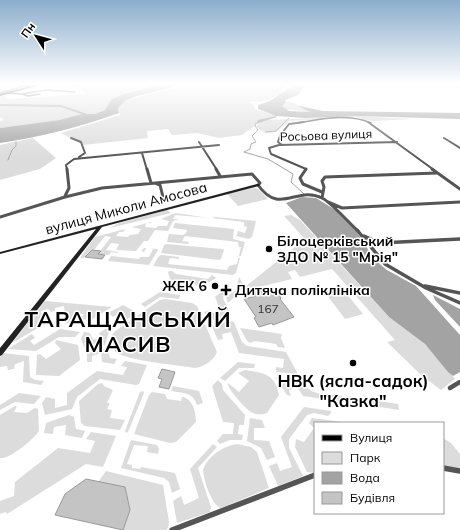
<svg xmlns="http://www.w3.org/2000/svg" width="460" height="530" font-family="Mulish,sans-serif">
<rect width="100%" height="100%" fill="#fff"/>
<path fill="#dcdcdc" d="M 71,84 L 103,85 L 99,85 L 101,87 L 115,84 L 160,84 L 124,94 L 113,99 L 105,110 L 95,114 L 82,114 L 59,120 L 0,128 L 0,121 L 4,120 L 0,117 L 0,96 L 5,94 L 6,98 L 11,99 L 85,94 L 81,88 Z
M 284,84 L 280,94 L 268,100 L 249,102 L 254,105 L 255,109 L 276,116 L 258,121 L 256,125 L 242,135 L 219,138 L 197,133 L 172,135 L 168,129 L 147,131 L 148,138 L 83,145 L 61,133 L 120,115 L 118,108 L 126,100 L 189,84 Z
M 286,102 L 292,102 L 311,112 L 283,109 L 282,106 Z
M 357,116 L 413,119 L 372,121 L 355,117 L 290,121 L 276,132 L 266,133 L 256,127 L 259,123 L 268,120 Z
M 33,138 L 56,158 L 40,169 L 0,180 L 0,145 Z
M 254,188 L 258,189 L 268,199 L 238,206 L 227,194 Z
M 167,210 L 171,213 L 110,228 L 119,223 Z
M 175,213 L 210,218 L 175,215 L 173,219 L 179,219 L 173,221 L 168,231 L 155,230 L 148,241 L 144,241 L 136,251 L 116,250 L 119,244 L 111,243 L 106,250 L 119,252 L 118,253 L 111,252 L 109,255 L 98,254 L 111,237 L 105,236 L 94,250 L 88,253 L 84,258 L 80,258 L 95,237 L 125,229 L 123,232 L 119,232 L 116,236 L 128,237 L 130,235 L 138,234 L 141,229 L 132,227 L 151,222 L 151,223 L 146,223 L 145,227 L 156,228 L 158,226 L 167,226 L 169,221 L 161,219 Z
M 291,215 L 300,220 L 389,317 L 425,344 L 455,379 L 441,390 L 421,375 L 387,342 L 395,340 L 332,269 L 300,277 L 295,270 L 288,272 L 292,279 L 247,290 L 245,287 L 228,303 L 226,297 L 236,290 L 239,277 L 245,287 L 305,239 L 284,216 Z
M 215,217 L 256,221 L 252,237 L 249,239 L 236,236 L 238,231 L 245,233 L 247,227 L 244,226 L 244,222 L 212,218 Z
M 175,223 L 234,229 L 233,239 L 245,242 L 241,256 L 239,256 L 241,247 L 239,247 L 238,242 L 185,236 L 182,241 L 189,242 L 188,244 L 167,242 L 169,234 L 183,235 L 186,233 L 187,230 L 173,228 Z
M 167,244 L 222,249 L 224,250 L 221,259 L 219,260 L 161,253 L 164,245 Z
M 144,248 L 157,249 L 158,250 L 149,265 L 108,261 L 111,256 L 139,259 L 140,257 L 149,257 L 153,249 L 146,248 L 144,252 L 141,251 Z
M 161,255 L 179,257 L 179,259 L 170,258 L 168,264 L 227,270 L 229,266 L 237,264 L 238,258 L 240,258 L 236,273 L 233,275 L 153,266 L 158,257 Z
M 170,271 L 172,271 L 176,274 L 208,279 L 212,275 L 216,278 L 203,286 L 174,281 L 170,279 L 168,272 Z
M 341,287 L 363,314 L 345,319 L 324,291 Z
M 160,292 L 180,295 L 179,299 L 160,297 L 145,307 L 141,304 Z
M 227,292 L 223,298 L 231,315 L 209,321 L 204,312 L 211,310 L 212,313 L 221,312 L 215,297 L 220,293 Z
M 165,299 L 192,303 L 197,306 L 217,352 C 214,360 204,367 195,368 C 179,365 127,361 116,352 C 111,348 111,343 110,338 L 114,332 L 160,300 Z
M 45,301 L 112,307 L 91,320 L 81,319 L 84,314 L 77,314 L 73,320 L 80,321 L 78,324 L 66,323 L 64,306 L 55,308 L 55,311 L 51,312 L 48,309 L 41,311 L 41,313 L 46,314 L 45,324 L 12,343 Z
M 123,305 L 134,311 L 133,315 L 109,332 L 105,345 L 85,349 L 81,339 L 84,332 L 90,333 L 93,340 L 101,337 L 99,333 L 123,318 L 118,314 L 113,317 L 108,313 Z
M 229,320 L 234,322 L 242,342 L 247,346 L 286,352 L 298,374 L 276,372 L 276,367 L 283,368 L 284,359 L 239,353 L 231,332 L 222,334 L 223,339 L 218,340 L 212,327 Z
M 240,328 L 282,334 L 281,338 L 285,348 L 278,347 L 276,344 L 255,341 L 250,343 L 247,341 Z
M 60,329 L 80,332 L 75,337 L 59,337 L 36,351 L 8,349 L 32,334 L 35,338 L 30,341 L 34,345 Z
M 56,340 L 78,345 L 80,360 L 59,376 L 36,375 L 37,355 L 40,354 L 46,359 L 61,349 L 55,343 Z
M 103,349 L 108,351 L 110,358 L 117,359 L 114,364 L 102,362 L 101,353 L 92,356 L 92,362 L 87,362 L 87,353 Z
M 3,353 L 29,356 L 30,377 L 35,380 L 44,381 L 41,385 L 23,382 L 24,361 L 15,364 L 14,369 L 8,370 L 7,366 L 0,367 L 0,357 Z
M 125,361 L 147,365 L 139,384 L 136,385 L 100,379 L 77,397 L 72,409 L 45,415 L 42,403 L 46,397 L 55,399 L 55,408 L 67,405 L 67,393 L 97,371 L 123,375 L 127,367 L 121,366 Z
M 238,362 L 255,364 L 254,368 L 239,368 L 225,381 L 220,378 Z
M 245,370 C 263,373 275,373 279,395 L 267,413 C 262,415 256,415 251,412 C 246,409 227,389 228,383 L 239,392 L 249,381 L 238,373 Z
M 278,376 L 281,380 L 295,383 L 295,380 C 303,383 306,389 314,392 C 323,395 334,395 343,396 L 344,402 L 303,396 L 297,387 L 289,390 L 291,396 L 287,395 L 276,378 Z
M 218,380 L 222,384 L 223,390 L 245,415 L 244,425 L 239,425 L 238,434 L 243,435 L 242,440 L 230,440 L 220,444 L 217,441 L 223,434 L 233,434 L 234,423 L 223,422 L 212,386 Z
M 102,383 L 104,386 L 113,390 L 107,403 L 110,403 L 107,409 L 112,410 L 110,418 L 125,420 L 120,430 L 85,426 L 81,423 L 79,401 L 98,384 Z
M 173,386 L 199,391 L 203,403 L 197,405 C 193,392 183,393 171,391 Z
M 143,391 L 144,393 L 128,432 L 126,433 L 125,431 L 140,392 Z
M 152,392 L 165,394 L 167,399 L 181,401 L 182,397 C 193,398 196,413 196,422 L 176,442 L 170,443 L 134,434 L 149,395 Z
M 19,393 L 41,396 L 34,404 L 15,402 L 0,410 L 0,405 Z
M 347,396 L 398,404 L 399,410 L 348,402 Z
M 15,406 L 17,406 L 14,412 L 27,413 L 35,408 L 38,409 L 39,431 C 34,439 9,460 0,458 L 0,415 Z
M 304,407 L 331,411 L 331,413 L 328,416 L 314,413 L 307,415 L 289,439 L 289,448 L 303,476 L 278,486 L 269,466 L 277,463 L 280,471 L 292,467 L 281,437 Z
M 69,415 L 74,417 L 76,429 L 85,431 L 82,438 L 65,435 L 66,425 L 54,427 L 53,434 L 44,433 L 46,423 Z
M 250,418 L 262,420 L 265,428 L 254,428 L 254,440 L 269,441 L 275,457 L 267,460 L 261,448 L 247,441 Z
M 312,418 L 350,423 L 315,423 L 315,473 L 307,472 L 295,447 L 296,439 L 304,442 L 314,428 L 309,423 Z
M 91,432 L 116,436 L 103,467 L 86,464 L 7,514 L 6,512 L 0,514 L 0,488 L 0,501 L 14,496 L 15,482 L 58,448 L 90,453 L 95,441 L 86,439 Z
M 443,438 L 451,443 L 460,454 L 460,469 L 443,466 Z
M 131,440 L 157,445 L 159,448 L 158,454 L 147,452 L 148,446 L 134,445 L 127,464 L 132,465 L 132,468 L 140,469 L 141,467 L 175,473 L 180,489 L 172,493 L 169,482 L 164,478 L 121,468 Z
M 213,444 L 217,447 L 198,468 L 211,507 L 210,512 L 177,523 L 173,501 L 181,496 L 184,505 L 199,498 L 190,469 Z
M 237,444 L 251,447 L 257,452 L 269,488 L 221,508 C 211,505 204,480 203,470 C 208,456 223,446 237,444 Z
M 106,471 L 163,485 L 169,522 L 168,528 L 166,530 L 123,530 L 130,510 L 125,487 L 98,482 Z"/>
<path fill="#a3a3a3" d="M 160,84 L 187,84 L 137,96 L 126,100 L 118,108 L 119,113 C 80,127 41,137 0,143 L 0,128 L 59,120 L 82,114 L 95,114 L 105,110 L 112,99 L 124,94 Z
M 295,84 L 306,84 L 298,95 L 285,100 L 286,102 L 282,106 L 289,111 L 310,112 L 298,106 L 300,106 L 323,111 L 460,113 L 460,119 L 357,116 L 305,118 L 277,116 L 275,118 L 278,119 L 274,118 L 256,124 L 258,120 L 276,116 L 258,109 L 258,105 L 270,101 Z
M 302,197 L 316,198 L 337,211 L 354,228 L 375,260 L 387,270 L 416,286 L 460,335 L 460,372 L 453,376 L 448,372 L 425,344 L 389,317 L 286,203 Z
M 433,295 L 460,309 L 460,327 L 435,300 Z"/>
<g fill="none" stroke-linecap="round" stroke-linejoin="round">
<path stroke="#a3a3a3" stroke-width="1" d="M 256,123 L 255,126 L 258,130 L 252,136 L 256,142 L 251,144 L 250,149 L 244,152 L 268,159 L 293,174 L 291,182 L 304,194
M 266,132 L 276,131 L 289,118
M 8,160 L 12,150 L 16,146 L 16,142"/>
<path fill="#a3a3a3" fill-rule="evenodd" d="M 0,104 L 61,105 L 96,117 L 93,118 L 61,107 L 0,106 Z"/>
</g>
<path fill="#c4c4c4" stroke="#999" d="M 92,250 L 101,251 L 98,254 L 105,255 L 102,259 L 85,257 Z
M 262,291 L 264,294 L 277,291 L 281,298 L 280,299 L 294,317 L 273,325 L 272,323 L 259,327 L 254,318 L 256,317 L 244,299 L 256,296 L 254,293 Z
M 162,369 L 175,372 L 169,389 L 159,387 L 162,379 L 158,378 Z
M 86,479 L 125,487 L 130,510 L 123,530 L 55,515 L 65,494 Z"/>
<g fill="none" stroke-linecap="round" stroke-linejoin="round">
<defs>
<path id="primary" d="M 38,84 L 43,84 L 0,96 L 0,94 Z"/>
</defs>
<use href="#primary" stroke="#dbdbdb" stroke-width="2.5"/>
<path stroke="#555" stroke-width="1.5" d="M 0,93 L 31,84
M 6,93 L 21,94 L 46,90 L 75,92
M 22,94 L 28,96 L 40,94
M 298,123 C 321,119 348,113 371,123"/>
<path stroke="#555" stroke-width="2" d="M 368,122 L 434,170
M 71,138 L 81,142 L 85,153 L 79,157
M 444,138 L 460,148
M 199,142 L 217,170
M 282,145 L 278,142 L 280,136 L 289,124 L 304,122
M 142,153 L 147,170
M 67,170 L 66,165 L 74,159 L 219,145
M 306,170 L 306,169 L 271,154 L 269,148 L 279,145 L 397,142"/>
<path stroke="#555" stroke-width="3" d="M 147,169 L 151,183
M 216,169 L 220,176
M 306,169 L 300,178 L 303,184 L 322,192
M 432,169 L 460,189
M 155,183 L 160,185 L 163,197
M 65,196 L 69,188 L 67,169
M 322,198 L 324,187 L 322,181 L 325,177 L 437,173
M 328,202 L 342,208 L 460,202
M 0,217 L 65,197 L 102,188 L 252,174 L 260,183 L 258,185 C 280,216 297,185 322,198 C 332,203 349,223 358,231"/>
<path stroke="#555" stroke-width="3.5" d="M 357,230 L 385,264 L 426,288 L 460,303
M 364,236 L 380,243 L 460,239
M 425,286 L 460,293"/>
<path stroke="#555" stroke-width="4.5" d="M 450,388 L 460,382"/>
<path stroke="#555" stroke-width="5.5" d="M 443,468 L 460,471
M 172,530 L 315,475"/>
<path fill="#222" fill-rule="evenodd" d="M 257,184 L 259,184 L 260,185 L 259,186 L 102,227 L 2,355 L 0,356 L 0,348 L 96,229 L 0,254 L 0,252 Z"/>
<use href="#primary" fill="#000" fill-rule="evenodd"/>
</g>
<linearGradient id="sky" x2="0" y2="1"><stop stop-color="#8cadcc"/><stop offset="0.53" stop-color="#fff"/><stop offset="1" stop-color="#fff" stop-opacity="0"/></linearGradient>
<rect width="460" height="158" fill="url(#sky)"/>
<g fill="#000" stroke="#fff" stroke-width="1.5">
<circle cx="269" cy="249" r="4"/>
<circle cx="215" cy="286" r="4"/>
<path d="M224 284h4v4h4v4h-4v4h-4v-4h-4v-4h4z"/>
<circle cx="353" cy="363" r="4"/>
</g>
<g text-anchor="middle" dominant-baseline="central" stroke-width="3" stroke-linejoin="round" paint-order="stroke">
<g font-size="12" fill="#000" stroke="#fff">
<text transform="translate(326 135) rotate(-2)">Росьова вулиця</text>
</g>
<g font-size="12" fill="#313131">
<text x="268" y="308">167</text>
</g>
<g font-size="14" fill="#000" stroke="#fff">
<text transform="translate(126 208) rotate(-15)">вулиця Миколи Амосова</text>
</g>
<g font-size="14" font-weight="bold" fill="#000" stroke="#fff" text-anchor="start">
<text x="277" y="241">Білоцерківський<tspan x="277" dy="16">ЗДО № 15 "Мрія"</tspan></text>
<text x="207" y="286" text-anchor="end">ЖЕК 6</text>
<text x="235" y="290">Дитяча поліклініка</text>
</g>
<g font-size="17" font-weight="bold" fill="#000" stroke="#fff">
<text x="353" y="380">НВК (ясла-садок)<tspan x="353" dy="20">"Казка"</tspan></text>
</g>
<g font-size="22" font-weight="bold" letter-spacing="1" fill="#000" stroke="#fff">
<text x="128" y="319">ТАРАЩАНСЬКИЙ<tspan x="128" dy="25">МАСИВ</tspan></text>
</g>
</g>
<rect x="314" y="422" width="130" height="92" fill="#ffffff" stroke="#999999"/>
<rect x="322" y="435" width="20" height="6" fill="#000000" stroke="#999999"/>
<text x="350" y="442" font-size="12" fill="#000000">Вулиця</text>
<rect x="322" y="452" width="20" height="12" fill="#dcdcdc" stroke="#999999"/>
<text x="350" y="462" font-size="12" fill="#000000">Парк</text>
<rect x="322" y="472" width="20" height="12" fill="#a3a3a3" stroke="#999999"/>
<text x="350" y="482" font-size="12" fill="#000000">Вода</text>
<rect x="322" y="492" width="20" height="12" fill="#c4c4c4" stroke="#999999"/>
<text x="350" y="502" font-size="12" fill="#000000">Будівля</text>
<g transform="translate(36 36) rotate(306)" stroke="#ffffff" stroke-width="3" paint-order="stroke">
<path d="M0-3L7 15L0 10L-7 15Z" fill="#000000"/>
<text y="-6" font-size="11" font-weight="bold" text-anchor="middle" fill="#000000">Пн</text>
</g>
</svg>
